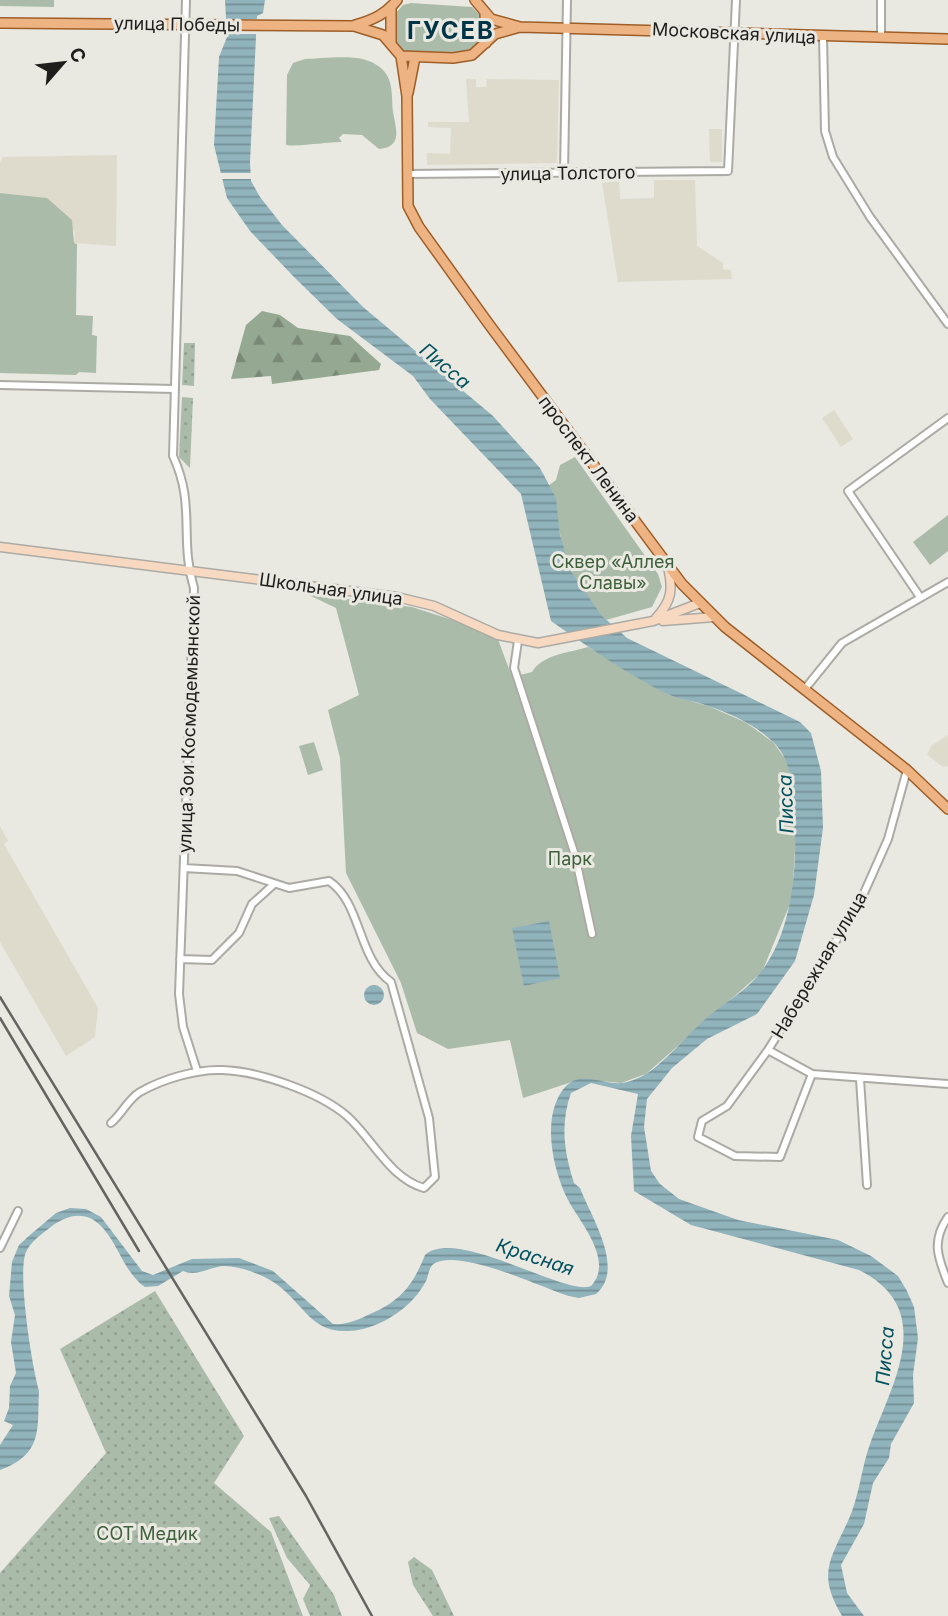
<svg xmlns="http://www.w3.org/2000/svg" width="948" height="1616" font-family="Inter,sans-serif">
<defs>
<pattern id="grass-dots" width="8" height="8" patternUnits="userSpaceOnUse" patternTransform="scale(1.75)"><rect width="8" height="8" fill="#abbba9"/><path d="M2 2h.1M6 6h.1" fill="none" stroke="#93a091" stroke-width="1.8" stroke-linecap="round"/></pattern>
<pattern id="forest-firs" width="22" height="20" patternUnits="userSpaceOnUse" patternTransform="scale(1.75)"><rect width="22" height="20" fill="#95a992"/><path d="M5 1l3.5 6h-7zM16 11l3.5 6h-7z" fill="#798976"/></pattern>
<pattern id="water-rules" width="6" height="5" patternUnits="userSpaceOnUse" patternTransform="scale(1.75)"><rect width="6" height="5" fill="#90b3bc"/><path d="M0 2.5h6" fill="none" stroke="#759198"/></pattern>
</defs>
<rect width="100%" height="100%" fill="#e9e8e1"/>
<path fill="#dedbcd" d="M 466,79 L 476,79 L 476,87 L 486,87 L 487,79 L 559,80 L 557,163 L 427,165 L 427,153 L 450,154 L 451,128 L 428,127 L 428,122 L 469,122 Z
M 709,129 L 722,129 L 722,162 L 710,162 Z
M 117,155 L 116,246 L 74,243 L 75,232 L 47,198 L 0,193 L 0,162 L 3,157 Z
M 654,180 L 695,180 L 697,246 L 723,263 L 723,269 L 731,270 L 732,279 L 618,282 L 602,183 L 619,181 L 620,199 L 654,198 Z
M 834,410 L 853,439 L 841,447 L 822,418 Z
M 948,735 L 948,766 L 943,767 L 927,755 L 931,746 Z
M 0,826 L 8,841 L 4,844 L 98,1008 L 95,1037 L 66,1056 L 0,942 Z"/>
<path fill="url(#grass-dots)" d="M 184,343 L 195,343 L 194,386 L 182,385 Z
M 182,397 L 193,398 L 190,468 L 179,457 Z
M 155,1291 L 244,1436 L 214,1483 L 271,1532 L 303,1616 L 0,1616 L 0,1573 L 106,1453 L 60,1349 Z
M 279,1516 L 334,1595 L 342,1616 L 310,1616 L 303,1599 L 310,1585 L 287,1558 L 269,1518 Z
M 414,1557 L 432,1570 L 454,1616 L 433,1616 L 413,1585 L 408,1562 Z"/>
<path fill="url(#forest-firs)" d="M 262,311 L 280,315 L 298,328 L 350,336 L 381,364 L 379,370 L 272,384 L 271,376 L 231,379 L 246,325 Z"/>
<path fill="#abbba9" d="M 0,0 L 54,0 L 54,7 L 0,6 Z
M 411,3 L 472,7 L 481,16 L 481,43 L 466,55 L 402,53 L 394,42 L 395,14 L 403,5 Z
M 305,59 C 325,59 357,53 375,64 C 395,75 391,94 393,112 C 396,129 403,147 379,149 L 362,135 L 343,134 L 339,138 L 342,142 C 329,142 293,147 286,145 L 287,75 L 293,63 Z
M 0,193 L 47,198 L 72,220 L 74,243 L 77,244 L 76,315 L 93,316 L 92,335 L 97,336 L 96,373 L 79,372 L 76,375 L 0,373 Z
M 575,457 L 658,574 L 662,587 L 652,607 L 606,620 C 582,599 566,565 560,534 C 556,516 558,502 548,486 L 556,480 L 560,465 Z
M 948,515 L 948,551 L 930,565 L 913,542 Z
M 307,594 L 412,607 L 496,634 L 512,677 L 532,672 C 543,654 569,653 588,647 L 669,695 L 708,706 L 745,722 L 773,742 L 788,763 L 792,790 L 796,835 L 792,899 L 762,972 L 646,1074 L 621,1083 L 581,1079 L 523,1098 L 510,1040 L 448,1049 L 417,1033 L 401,983 L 346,873 L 340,758 L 328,710 L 359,695 L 336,608 Z
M 314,742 L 323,770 L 308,775 L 299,746 Z"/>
<path fill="url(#water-rules)" d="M 225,0 L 265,0 L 263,13 L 257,16 L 250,162 L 251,181 L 260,197 L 282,225 L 363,307 L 493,416 L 540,468 L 556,498 L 560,535 L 571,571 L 601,615 L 627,638 L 800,722 L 811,733 L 821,771 L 823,828 L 814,895 L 795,961 L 757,1014 L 707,1039 L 672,1068 L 647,1099 L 644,1127 L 651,1171 L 660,1184 L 679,1199 L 738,1220 L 838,1240 L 871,1256 L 898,1276 L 907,1291 L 914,1307 L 918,1338 L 913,1375 L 914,1403 L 891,1444 L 889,1458 L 873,1483 L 864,1524 L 841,1565 L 847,1593 L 864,1616 L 842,1616 C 817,1574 830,1560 848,1521 C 859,1498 861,1469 870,1444 C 891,1385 939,1310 859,1270 L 691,1225 L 634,1191 L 631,1136 L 638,1094 L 591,1083 L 571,1093 C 560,1124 564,1152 574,1183 L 580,1188 C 590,1215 626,1269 596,1294 L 579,1298 L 569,1296 C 541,1287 461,1249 435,1263 C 428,1267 429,1275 426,1281 C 413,1306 385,1325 358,1330 C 308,1338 305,1300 270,1280 C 257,1273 239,1266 224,1266 C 209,1267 197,1277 183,1271 L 158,1286 L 145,1287 C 121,1271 117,1234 92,1219 C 78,1212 64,1217 52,1226 C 43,1233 31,1241 26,1252 C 17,1272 32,1367 39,1391 C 37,1428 44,1454 0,1470 L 0,1445 L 13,1425 L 4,1421 L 9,1408 L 10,1386 L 16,1373 L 11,1342 L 15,1315 L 9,1296 L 12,1262 L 19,1245 L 30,1235 L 56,1213 L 70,1208 L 86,1209 L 101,1217 L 142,1271 L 153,1275 L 192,1259 L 239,1258 L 273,1271 L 333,1324 C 347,1325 358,1320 370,1314 C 401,1301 413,1285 425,1255 C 456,1226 566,1297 591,1286 C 616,1260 576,1218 566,1196 C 553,1168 543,1123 560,1094 C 577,1066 599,1085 622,1083 C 635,1081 650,1073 659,1064 C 677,1049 691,1031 709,1016 C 726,1002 747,990 761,972 C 793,931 798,864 794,815 C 792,789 793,760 772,741 C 755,725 730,713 708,706 C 695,701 680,700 667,694 C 627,674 588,647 551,621 L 521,494 L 430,399 L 413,376 L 337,319 L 295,278 L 250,231 L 227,198 L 214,145 L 219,57 L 227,37 Z
M 549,921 L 560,978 L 524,986 L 512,928 Z
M364 995a10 10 0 1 1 20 0a10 10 0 1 1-20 0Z"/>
<path fill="#e9e8e1" d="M 224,19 L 260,19 L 261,34 L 224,34 Z
M 220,173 L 253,173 L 253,179 L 220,179 Z"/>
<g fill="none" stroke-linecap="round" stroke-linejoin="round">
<defs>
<path id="street" d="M 186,0 L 173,456 C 196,505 179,539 194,588 L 179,994 L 183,1027 L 197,1071
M 823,37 L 825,131 L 833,157 L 870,217 L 948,324
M 881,38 L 881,0
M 564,173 L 567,0
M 407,174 L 728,171 L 736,0
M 0,385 L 174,389
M 920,597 L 848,491 L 948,418
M 518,641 L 514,668 L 575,855 L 592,934
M 804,690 L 842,643 L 948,582
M 180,959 L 212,960 L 239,933 L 252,904 L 273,885
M 768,1050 L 812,1074 L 948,1084
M 812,1074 L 780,1157 L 735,1156 L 698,1137 L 702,1121 L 727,1106 L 768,1050 L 860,902 L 888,839 L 907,770
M 860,1079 L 867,1185
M 111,1123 C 122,1114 128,1099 140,1092 C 163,1079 196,1069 222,1070 C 259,1071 319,1092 347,1116 C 372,1138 389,1178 424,1188 L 435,1177 L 429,1118 L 391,982 C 357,958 362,903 329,881 L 289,888 L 237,871 L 184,868
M 948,1217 C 931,1241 938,1258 948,1283
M 0,1248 L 18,1211"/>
<path id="secondary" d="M 0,547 L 397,597 L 434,606 L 498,635 L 538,643 L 653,621 L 700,603
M 656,618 C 672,601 673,589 668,567
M 663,621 L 714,617"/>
<path id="primary" d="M 475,0 L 491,19 L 520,27 L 948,39
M 485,13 L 486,43
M 0,23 L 354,26 L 383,35 L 401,56 L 453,58 L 472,55 L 495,34 L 520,27
M 355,25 C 373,20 386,14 397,0
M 391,42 L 391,9
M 401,56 L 407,96 L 408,206 L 419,227 L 488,323 L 682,584 L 725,627 L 907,770 L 948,809
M 408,93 L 415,57"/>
</defs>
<use href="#street" stroke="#acaaa4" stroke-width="10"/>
<use href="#secondary" stroke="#acaaa4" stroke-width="11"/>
<use href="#primary" stroke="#9e5e28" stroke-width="12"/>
<use href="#street" stroke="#fff" stroke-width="6"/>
<use href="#secondary" stroke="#f7d9c1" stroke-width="8"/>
<use href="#primary" stroke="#eeb382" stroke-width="9"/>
<path stroke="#656460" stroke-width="2.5" d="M 0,997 L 306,1496 L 372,1616
M 0,1018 L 139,1251"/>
</g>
<g text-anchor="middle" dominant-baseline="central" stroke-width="6" stroke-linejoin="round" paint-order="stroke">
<g font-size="18" fill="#1f1e1c" stroke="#e9e8e1">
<text transform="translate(177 24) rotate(1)">улица Победы</text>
<text transform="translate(734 33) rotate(3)">Московская улица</text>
<text transform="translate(568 173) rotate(-1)">улица Толстого</text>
<text transform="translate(589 459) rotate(53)">проспект Ленина</text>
<text transform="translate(331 589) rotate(8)">Школьная улица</text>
<text transform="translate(189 724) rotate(-88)">улица Зои Космодемьянской</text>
<text transform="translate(819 965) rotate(-59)">Набережная улица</text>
</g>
<g font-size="18" fill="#3e603b" stroke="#e9e8e1">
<text x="613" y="561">Сквер «Аллея<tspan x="613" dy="21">Славы»</tspan></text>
<text x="570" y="858">Парк</text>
<text x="147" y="1533">СОТ Медик</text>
</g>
<g font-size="19" font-style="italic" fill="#00505e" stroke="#e9e8e1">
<text transform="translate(445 366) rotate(40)">Писса</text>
<text transform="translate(786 804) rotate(-92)">Писса</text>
<text transform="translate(535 1257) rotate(18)">Красная</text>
<text transform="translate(885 1356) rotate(-85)">Писса</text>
</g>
<g font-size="24" font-weight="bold" letter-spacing="2" fill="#003548" stroke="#e9e8e1">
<text x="451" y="30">ГУСЕВ</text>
</g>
</g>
<g transform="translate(63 63) rotate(62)" stroke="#e9e8e1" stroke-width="5" paint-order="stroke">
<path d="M0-5L12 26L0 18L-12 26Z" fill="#1f1e1c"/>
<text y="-10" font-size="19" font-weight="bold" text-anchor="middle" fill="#1f1e1c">С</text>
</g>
</svg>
